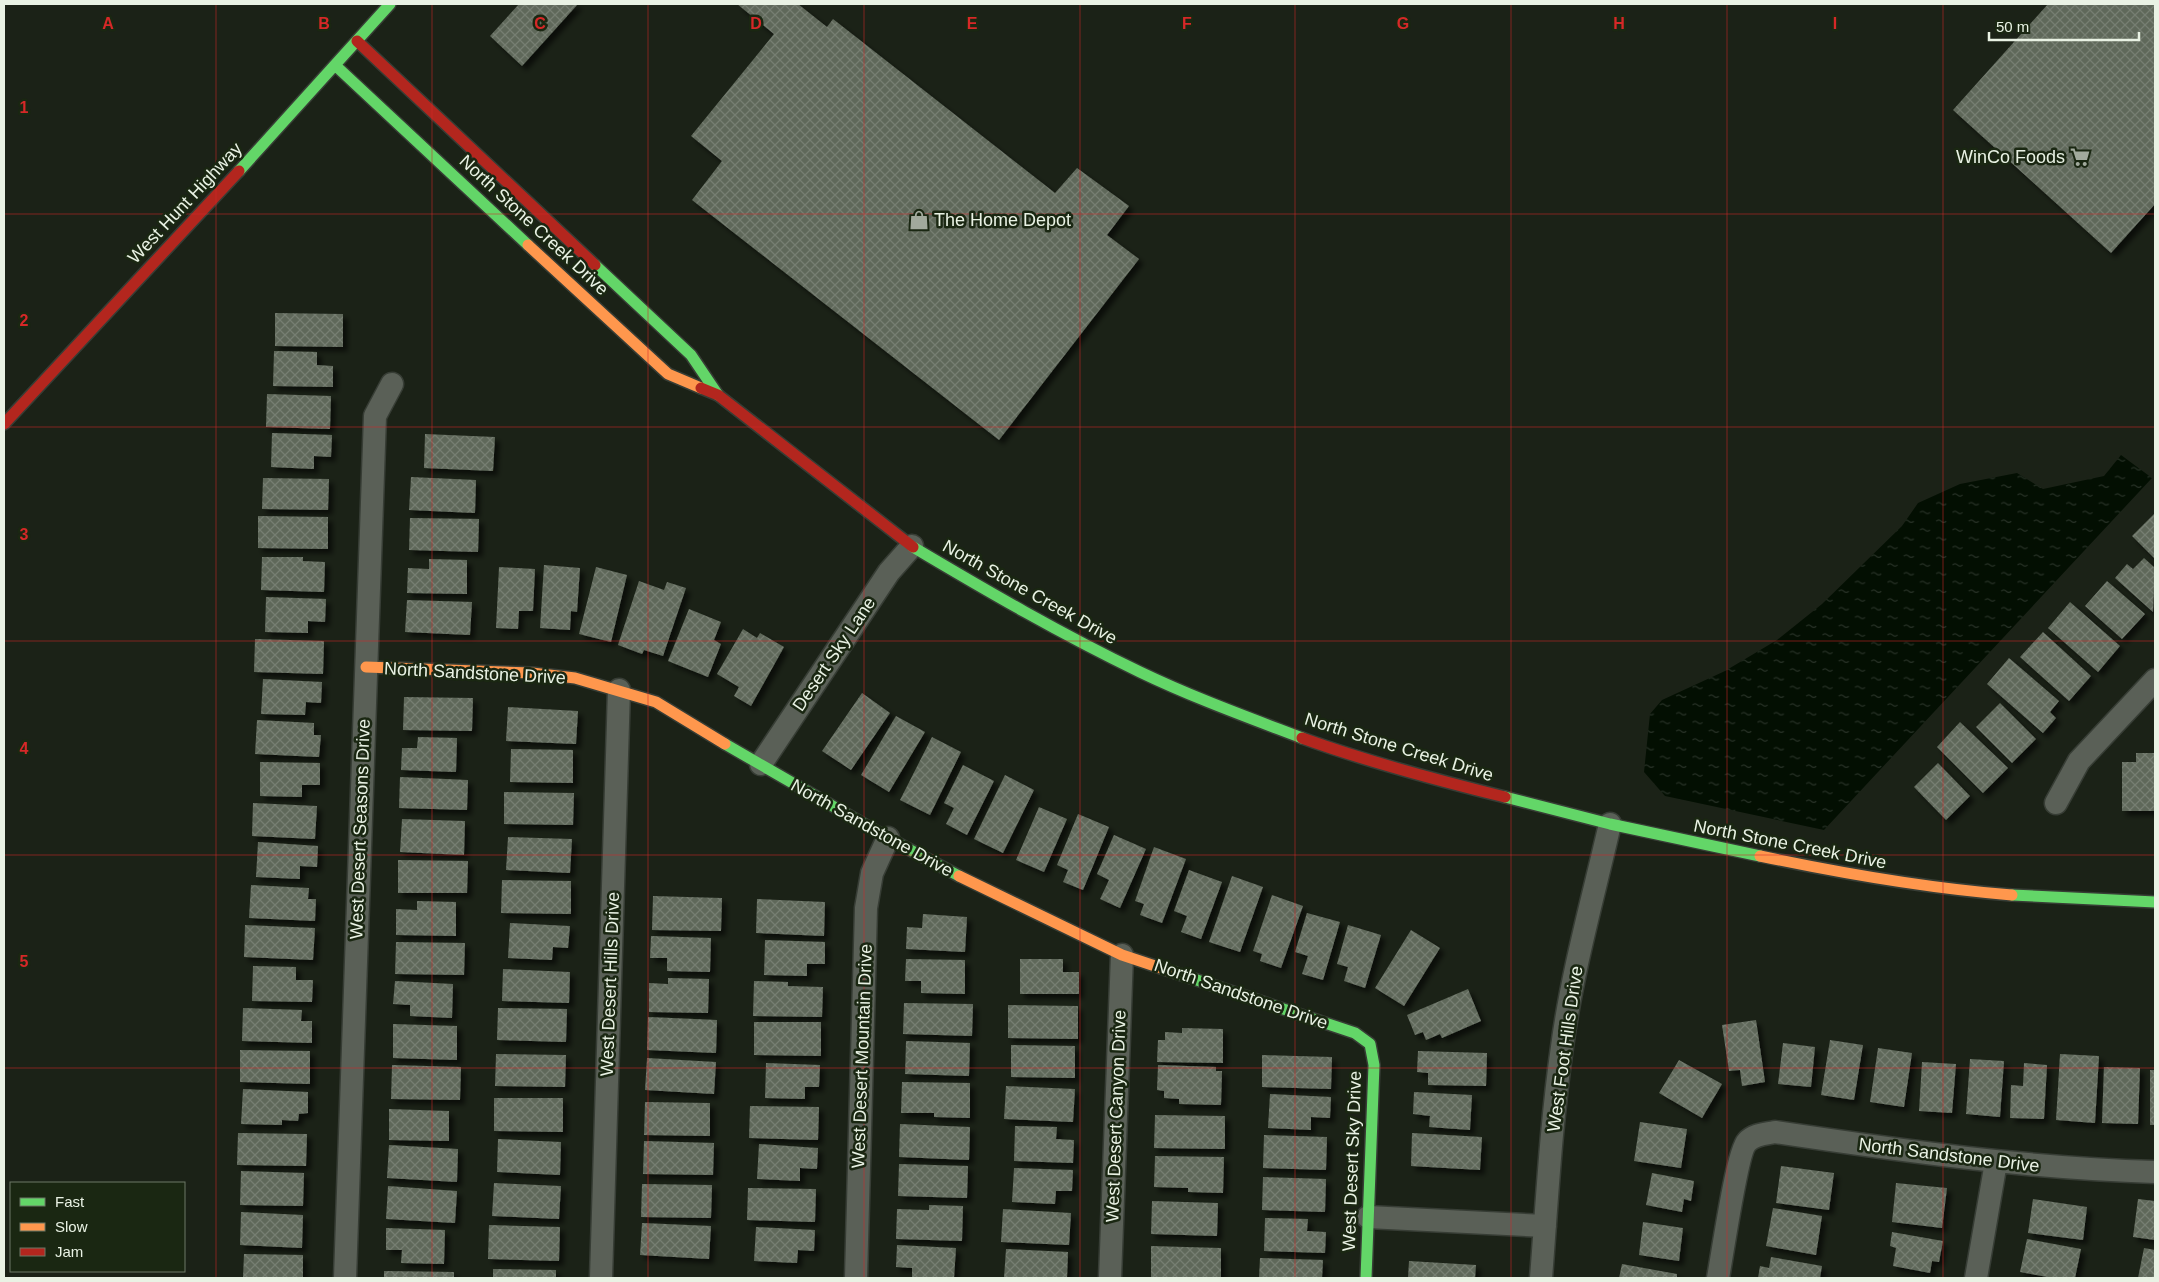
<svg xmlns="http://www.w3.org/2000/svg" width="2159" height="1282" font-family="Helvetica,sans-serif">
<defs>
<pattern id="water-ripples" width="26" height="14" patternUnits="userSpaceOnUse" patternTransform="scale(1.25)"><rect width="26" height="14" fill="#030f02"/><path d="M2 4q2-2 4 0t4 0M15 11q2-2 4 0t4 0" fill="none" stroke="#283227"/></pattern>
<pattern id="building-cross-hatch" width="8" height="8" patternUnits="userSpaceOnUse" patternTransform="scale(1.25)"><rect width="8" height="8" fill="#5f685a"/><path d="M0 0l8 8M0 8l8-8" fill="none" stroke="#767e72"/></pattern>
<filter id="shadow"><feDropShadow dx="4.5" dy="4.5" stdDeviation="2.5" flood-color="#0009"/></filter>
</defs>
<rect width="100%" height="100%" fill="#1b2217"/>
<path fill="url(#water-ripples)" d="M 2121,455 L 2152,478 L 1824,830 L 1665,796 L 1644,772 L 1650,714 L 1662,700 L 1725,671 L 1777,640 L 1822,604 L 1902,526 L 1918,503 L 1960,484 L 2017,473 L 2043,489 L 2104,476 Z"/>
<path fill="url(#building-cross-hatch)" filter="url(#shadow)" d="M 519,4 L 578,4 L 522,66 L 490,36 Z
M 737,4 L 798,4 L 827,27 L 833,19 L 1055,193 L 1077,168 L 1129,206 L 1107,235 L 1139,259 L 999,440 L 692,200 L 722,161 L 691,136 L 774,34 Z
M 2048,4 L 2155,4 L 2155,204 L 2111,253 L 1953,110 Z
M 275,313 L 343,314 L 343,347 L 275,346 Z
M 274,351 L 317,352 L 317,365 L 333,366 L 333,387 L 273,386 Z
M 267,394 L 331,396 L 330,429 L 266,427 Z
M 272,433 L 332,435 L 331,457 L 314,456 L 314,469 L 271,467 Z
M 425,434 L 495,437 L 493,471 L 424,468 Z
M 411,477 L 476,480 L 475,513 L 409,510 Z
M 263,478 L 329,479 L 328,510 L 262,509 Z
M 2155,513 L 2155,559 L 2132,536 Z
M 258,516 L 328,517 L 328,549 L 258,548 Z
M 410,518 L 479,519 L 478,552 L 409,550 Z
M 262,557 L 303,557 L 303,561 L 325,562 L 324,592 L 261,590 Z
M 2144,558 L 2155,568 L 2153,612 L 2115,578 L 2127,564 L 2133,569 Z
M 429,559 L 467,560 L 467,594 L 407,593 L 408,568 L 429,569 Z
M 544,565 L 580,568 L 577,612 L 571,611 L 570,630 L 540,628 Z
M 499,567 L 535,569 L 533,611 L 519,611 L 518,629 L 496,628 Z
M 596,567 L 627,575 L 611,642 L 579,634 Z
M 639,581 L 664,590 L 667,582 L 686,588 L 663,656 L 644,650 L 642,654 L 618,645 Z
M 2107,581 L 2145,614 L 2122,639 L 2085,606 Z
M 266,597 L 326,599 L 325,622 L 308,621 L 308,633 L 265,632 Z
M 407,600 L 472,602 L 470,635 L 405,632 Z
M 2070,602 L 2120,646 L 2098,672 L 2048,628 Z
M 689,609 L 721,622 L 714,640 L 721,644 L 708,677 L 668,661 Z
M 743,629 L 757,638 L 760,633 L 784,647 L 751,706 L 734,696 L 739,687 L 717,674 Z
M 2043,632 L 2091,676 L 2069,701 L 2020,657 Z
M 255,639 L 324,641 L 323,674 L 254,672 Z
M 2009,658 L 2059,701 L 2050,712 L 2056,718 L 2043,733 L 1987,684 Z
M 263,679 L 322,682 L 321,703 L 306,702 L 305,715 L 261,714 Z
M 862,693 L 890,713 L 851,770 L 822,751 Z
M 404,697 L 473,698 L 472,731 L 403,730 Z
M 2000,703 L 2036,739 L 2012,763 L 1976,727 Z
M 508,707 L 578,711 L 576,744 L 506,741 Z
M 896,716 L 925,732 L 889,792 L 861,775 Z
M 257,720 L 314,723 L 314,735 L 321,735 L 319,757 L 255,754 Z
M 1960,722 L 2008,768 L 1983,793 L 1937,747 Z
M 418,737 L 457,738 L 456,772 L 401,770 L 402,748 L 417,748 Z
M 932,737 L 961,752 L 930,815 L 900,800 Z
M 511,749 L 573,750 L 573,783 L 510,782 Z
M 2136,753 L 2155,753 L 2155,811 L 2122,811 L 2122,762 L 2136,762 Z
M 260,762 L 320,763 L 320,785 L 302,785 L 302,797 L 260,796 Z
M 1938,763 L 1970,796 L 1946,820 L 1914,787 Z
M 963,765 L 994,781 L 967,835 L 946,824 L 954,808 L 944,803 Z
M 1005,775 L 1034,790 L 1003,853 L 974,839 Z
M 400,777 L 468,780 L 467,810 L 399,808 Z
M 504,792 L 574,793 L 573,825 L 504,824 Z
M 253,803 L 317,806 L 315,839 L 252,836 Z
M 1039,807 L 1067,819 L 1044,872 L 1016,860 Z
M 1078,814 L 1109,827 L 1083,890 L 1063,882 L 1068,870 L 1057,865 Z
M 402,819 L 465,821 L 464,855 L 400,852 Z
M 1114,835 L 1146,849 L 1120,908 L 1100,899 L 1109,880 L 1097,874 Z
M 508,837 L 572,839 L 570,873 L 506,870 Z
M 258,842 L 318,846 L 317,867 L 300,866 L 300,879 L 256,877 Z
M 1154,847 L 1186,859 L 1162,923 L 1140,915 L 1144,904 L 1135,901 Z
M 398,860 L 468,861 L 467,893 L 398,893 Z
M 1189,870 L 1222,882 L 1201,939 L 1181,932 L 1187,916 L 1174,911 Z
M 1232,876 L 1263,887 L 1240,952 L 1209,942 Z
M 502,880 L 571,881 L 571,914 L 501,913 Z
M 251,885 L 309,888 L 308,899 L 316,899 L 315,921 L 249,918 Z
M 1272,895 L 1303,906 L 1281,968 L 1260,961 L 1262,954 L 1253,951 Z
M 653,896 L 722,898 L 721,931 L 652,930 Z
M 757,899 L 825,902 L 824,936 L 756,933 Z
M 417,901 L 456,902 L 456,936 L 396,935 L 396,909 L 417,910 Z
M 1307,913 L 1340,922 L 1323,980 L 1302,974 L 1308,956 L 1295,952 Z
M 923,914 L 967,917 L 965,952 L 906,949 L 907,927 L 922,928 Z
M 510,923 L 570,926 L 568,948 L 553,947 L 552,960 L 508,958 Z
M 245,925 L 315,928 L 313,960 L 244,957 Z
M 1348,925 L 1381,935 L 1365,988 L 1344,981 L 1348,967 L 1337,964 Z
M 1411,930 L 1440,948 L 1404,1006 L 1375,988 Z
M 651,936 L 711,938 L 710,972 L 667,971 L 667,958 L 650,958 Z
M 765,940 L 825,942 L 825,964 L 807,964 L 807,976 L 764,975 Z
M 396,942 L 465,943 L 464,975 L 395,974 Z
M 906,959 L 965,960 L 965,994 L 921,993 L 921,981 L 905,981 Z
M 1020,959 L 1063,959 L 1063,972 L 1079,972 L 1079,994 L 1020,994 Z
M 253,966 L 296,967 L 296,980 L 313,980 L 312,1002 L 252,1001 Z
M 503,969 L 570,972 L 569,1003 L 502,1001 Z
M 668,978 L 709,979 L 708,1013 L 649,1012 L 649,983 L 668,984 Z
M 395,981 L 453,984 L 452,1018 L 410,1016 L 410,1005 L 393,1004 Z
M 754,981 L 788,982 L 788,986 L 823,987 L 822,1017 L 753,1016 Z
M 1468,989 L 1481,1021 L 1442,1038 L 1440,1034 L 1426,1040 L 1423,1032 L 1415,1035 L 1407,1015 Z
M 904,1003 L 973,1004 L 972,1036 L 903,1034 Z
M 1008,1005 L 1078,1006 L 1078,1039 L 1008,1038 Z
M 243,1008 L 302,1010 L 301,1021 L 312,1021 L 312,1043 L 242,1041 Z
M 498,1008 L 567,1009 L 566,1042 L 497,1040 Z
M 648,1017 L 717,1020 L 716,1053 L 647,1050 Z
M 1756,1020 L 1765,1082 L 1742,1086 L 1740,1070 L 1729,1071 L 1722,1025 Z
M 754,1022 L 821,1022 L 821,1056 L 754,1055 Z
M 393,1024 L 457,1026 L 457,1060 L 393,1058 Z
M 1182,1028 L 1223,1029 L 1223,1063 L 1157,1062 L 1158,1040 L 1165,1040 L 1165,1032 L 1182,1033 Z
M 1830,1040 L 1863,1045 L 1854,1100 L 1821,1095 Z
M 906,1041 L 970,1043 L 969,1076 L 905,1074 Z
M 1783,1043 L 1815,1047 L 1811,1087 L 1778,1084 Z
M 1011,1045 L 1075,1046 L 1075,1078 L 1011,1077 Z
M 1878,1048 L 1912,1053 L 1904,1107 L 1870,1102 Z
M 240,1050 L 310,1051 L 310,1084 L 240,1082 Z
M 1418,1051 L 1487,1053 L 1486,1086 L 1428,1085 L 1428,1073 L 1417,1072 Z
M 496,1054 L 566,1055 L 565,1087 L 495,1086 Z
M 2060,1054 L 2099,1056 L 2095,1123 L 2056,1120 Z
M 1262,1055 L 1332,1057 L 1331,1089 L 1262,1087 Z
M 647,1058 L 716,1062 L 714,1094 L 645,1090 Z
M 1970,1059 L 2004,1061 L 2000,1117 L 1966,1114 Z
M 1679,1060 L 1722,1084 L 1702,1118 L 1659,1093 Z
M 1922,1062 L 1956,1064 L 1952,1113 L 1919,1111 Z
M 766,1063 L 820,1065 L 819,1087 L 805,1087 L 805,1099 L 765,1098 Z
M 2024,1063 L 2047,1065 L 2044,1119 L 2010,1118 L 2011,1085 L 2023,1086 Z
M 392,1065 L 461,1067 L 460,1100 L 391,1099 Z
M 1158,1065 L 1216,1067 L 1216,1071 L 1222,1071 L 1221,1105 L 1179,1104 L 1179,1099 L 1164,1098 L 1164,1091 L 1157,1090 Z
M 2104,1067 L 2140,1068 L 2138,1124 L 2102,1123 Z
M 2150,1070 L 2155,1070 L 2155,1125 L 2150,1125 Z
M 902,1082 L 970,1083 L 970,1118 L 934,1117 L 934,1113 L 901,1113 Z
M 1006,1086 L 1075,1089 L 1073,1122 L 1004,1119 Z
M 243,1089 L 308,1092 L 308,1113 L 299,1114 L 298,1121 L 282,1120 L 282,1125 L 241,1124 Z
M 1414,1092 L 1472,1095 L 1470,1130 L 1429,1127 L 1430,1116 L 1413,1114 Z
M 1270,1094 L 1331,1097 L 1330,1118 L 1311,1117 L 1311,1130 L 1268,1128 Z
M 494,1098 L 563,1098 L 563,1132 L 494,1131 Z
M 645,1102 L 710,1103 L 710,1136 L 644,1135 Z
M 750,1106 L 819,1107 L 818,1140 L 749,1138 Z
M 389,1109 L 449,1111 L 449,1141 L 389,1140 Z
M 1155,1115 L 1225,1116 L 1225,1149 L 1154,1148 Z
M 1640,1122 L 1687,1129 L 1681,1168 L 1634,1161 Z
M 900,1124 L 970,1127 L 969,1160 L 899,1157 Z
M 1015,1126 L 1057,1127 L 1056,1139 L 1074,1140 L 1073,1163 L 1014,1161 Z
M 238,1133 L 307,1134 L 306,1166 L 237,1165 Z
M 1412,1133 L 1482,1137 L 1480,1170 L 1411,1166 Z
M 1264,1135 L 1327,1137 L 1326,1170 L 1263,1168 Z
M 498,1139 L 561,1142 L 560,1175 L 497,1172 Z
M 644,1141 L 714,1143 L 713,1175 L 643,1174 Z
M 759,1144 L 818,1148 L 817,1169 L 800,1168 L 800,1181 L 757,1179 Z
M 389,1145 L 458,1149 L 457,1182 L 387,1178 Z
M 1155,1156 L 1224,1157 L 1223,1193 L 1188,1192 L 1188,1188 L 1154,1187 Z
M 899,1164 L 968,1166 L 967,1198 L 898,1196 Z
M 1781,1166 L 1834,1173 L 1829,1210 L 1776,1203 Z
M 1014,1168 L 1073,1170 L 1072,1191 L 1056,1191 L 1055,1204 L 1012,1202 Z
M 241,1171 L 304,1173 L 303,1206 L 240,1205 Z
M 1652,1173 L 1694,1181 L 1691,1201 L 1684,1199 L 1682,1212 L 1646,1205 Z
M 1263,1177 L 1326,1179 L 1325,1212 L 1262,1210 Z
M 494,1183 L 561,1186 L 559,1219 L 492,1216 Z
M 1896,1183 L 1947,1188 L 1942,1228 L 1892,1222 Z
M 642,1184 L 712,1185 L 711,1218 L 641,1217 Z
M 388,1186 L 457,1191 L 455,1223 L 386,1219 Z
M 748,1188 L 816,1189 L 815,1222 L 747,1220 Z
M 2033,1199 L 2087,1207 L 2083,1240 L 2028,1233 Z
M 2138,1199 L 2155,1201 L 2155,1240 L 2133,1237 Z
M 1152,1201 L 1218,1203 L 1217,1236 L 1151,1234 Z
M 929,1205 L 963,1206 L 962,1241 L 896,1239 L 897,1209 L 929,1210 Z
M 1773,1208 L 1822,1216 L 1816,1255 L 1766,1246 Z
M 1003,1209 L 1071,1213 L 1069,1245 L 1001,1242 Z
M 241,1212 L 303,1215 L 302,1248 L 240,1245 Z
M 1265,1218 L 1308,1219 L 1307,1231 L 1326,1232 L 1325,1253 L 1264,1251 Z
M 1643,1222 L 1683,1228 L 1679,1261 L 1639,1255 Z
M 642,1223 L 711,1226 L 709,1259 L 640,1255 Z
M 489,1225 L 560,1227 L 559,1261 L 488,1259 Z
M 756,1227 L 815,1230 L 814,1251 L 798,1250 L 797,1263 L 754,1261 Z
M 386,1228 L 445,1230 L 444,1264 L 401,1263 L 402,1250 L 386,1250 Z
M 1892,1232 L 1943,1241 L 1939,1262 L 1932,1261 L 1930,1273 L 1893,1266 L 1896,1248 L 1890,1246 Z
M 2027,1239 L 2081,1249 L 2075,1278 L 2053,1278 L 2020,1272 Z
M 897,1245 L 956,1248 L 954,1278 L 912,1278 L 912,1268 L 896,1267 Z
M 1151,1246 L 1221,1248 L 1221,1278 L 1151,1278 Z
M 2144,1248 L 2155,1250 L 2155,1278 L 2138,1278 Z
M 1006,1249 L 1068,1252 L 1067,1278 L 1004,1278 Z
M 244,1254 L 303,1255 L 303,1277 L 243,1278 Z
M 1771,1257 L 1822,1266 L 1820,1278 L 1758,1278 L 1760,1266 L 1769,1268 Z
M 1260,1258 L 1323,1260 L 1322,1278 L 1259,1278 Z
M 1409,1261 L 1476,1265 L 1475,1278 L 1408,1278 Z
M 1622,1264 L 1677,1274 L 1677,1278 L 1619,1278 Z
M 493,1269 L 556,1270 L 556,1278 L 493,1278 Z
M 384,1271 L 454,1272 L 454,1278 L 384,1278 Z"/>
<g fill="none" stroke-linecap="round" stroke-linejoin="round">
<defs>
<path id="street" d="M 761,764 L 889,572 L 912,546
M 2056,803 L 2079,761 L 2155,680
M 1368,1217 L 1545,1226
M 345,1278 L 375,416 L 392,384
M 601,1278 L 619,690
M 856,1278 L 866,908 L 872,873 L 888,838
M 1110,1278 L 1122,955
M 1541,1278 C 1547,1201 1551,1124 1562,1047 C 1572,972 1593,898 1610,824
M 1718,1278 C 1722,1257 1737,1152 1747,1142 C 1754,1134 1766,1134 1775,1132 C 1902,1151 2027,1168 2155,1172
M 1976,1278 L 1996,1162"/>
<path id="fast" d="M 336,66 L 528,245
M 239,171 L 390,4
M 595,265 L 691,355 L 718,395
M 913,547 C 987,591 1061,634 1140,672 C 1192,697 1247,717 1302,738
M 725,744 L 888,838 L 959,876
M 1505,797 L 1610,824 L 1760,856
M 2012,895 L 2155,902
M 1176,973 L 1355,1033 L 1370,1044 L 1374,1065 L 1366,1278"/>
<path id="slow" d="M 528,245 L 668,374 L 701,388
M 366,667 L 532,673 L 575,678 L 656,702 L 725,744
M 1760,856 C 1845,874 1925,888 2012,895
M 959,876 L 1122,955 L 1176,973"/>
<path id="jam" d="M 357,41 L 595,265
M 701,388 L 718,395 L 913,547
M 4,424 L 239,171
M 1302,738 C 1368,762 1436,780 1505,797"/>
</defs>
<use href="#street" stroke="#373d35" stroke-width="25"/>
<use href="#fast" stroke="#373d35" stroke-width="14"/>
<use href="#slow" stroke="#373d35" stroke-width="14"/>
<use href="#jam" stroke="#373d35" stroke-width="14"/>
<use href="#street" stroke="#5a6057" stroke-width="22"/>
<use href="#fast" stroke="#63d668" stroke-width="11"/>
<use href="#slow" stroke="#ff974d" stroke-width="11"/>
<use href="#jam" stroke="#b3261e" stroke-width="11"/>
</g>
<path fill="none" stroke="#d62828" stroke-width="1" stroke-opacity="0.55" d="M 216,4 L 216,1278M 432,4 L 432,1278M 648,4 L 648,1278M 864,4 L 864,1278M 1080,4 L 1080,1278M 1295,4 L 1295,1278M 1511,4 L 1511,1278M 1727,4 L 1727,1278M 1943,4 L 1943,1278M 4,214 L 2155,214M 4,427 L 2155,427M 4,641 L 2155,641M 4,855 L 2155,855M 4,1068 L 2155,1068"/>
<defs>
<symbol id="supermarket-bare" viewBox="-9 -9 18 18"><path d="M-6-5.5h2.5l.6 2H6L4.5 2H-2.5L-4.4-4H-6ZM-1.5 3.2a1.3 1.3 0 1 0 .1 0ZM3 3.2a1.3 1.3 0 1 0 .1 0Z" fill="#a1a99c" stroke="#1a2712" stroke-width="2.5" paint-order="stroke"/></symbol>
<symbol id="shop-bare" viewBox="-9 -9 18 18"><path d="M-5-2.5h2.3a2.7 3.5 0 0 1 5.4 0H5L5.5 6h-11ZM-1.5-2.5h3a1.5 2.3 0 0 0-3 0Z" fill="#a1a99c" stroke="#1a2712" stroke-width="2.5" paint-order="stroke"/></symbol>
</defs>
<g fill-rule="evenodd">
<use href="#supermarket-bare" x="2066" y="143" width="28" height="28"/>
<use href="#shop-bare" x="905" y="206" width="28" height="28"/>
</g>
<g text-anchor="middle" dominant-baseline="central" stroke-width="5" stroke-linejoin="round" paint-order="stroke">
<g font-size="18" fill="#e9f2e4" stroke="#1a2712" text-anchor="end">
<text x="2065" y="157">WinCo Foods</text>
<text x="934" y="220" text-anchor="start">The Home Depot</text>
</g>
<g font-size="18" fill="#e9f2e4" stroke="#1a2712">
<text transform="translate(185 203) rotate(-47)">West Hunt Highway</text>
<text transform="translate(534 225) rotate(43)">North Stone Creek Drive</text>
<text transform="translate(1030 592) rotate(29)">North Stone Creek Drive</text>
<text transform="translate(834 654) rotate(-56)">Desert Sky Lane</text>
<text transform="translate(475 673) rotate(3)">North Sandstone Drive</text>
<text transform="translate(1399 747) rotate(17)">North Stone Creek Drive</text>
<text transform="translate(872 828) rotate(29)">North Sandstone Drive</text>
<text transform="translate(360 829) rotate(-88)">West Desert Seasons Drive</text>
<text transform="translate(1790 844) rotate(11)">North Stone Creek Drive</text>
<text transform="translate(610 984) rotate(-88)">West Desert Hills Drive</text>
<text transform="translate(1241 994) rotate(19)">North Sandstone Drive</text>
<text transform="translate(1565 1049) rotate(-82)">West Foot Hills Drive</text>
<text transform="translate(862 1056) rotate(-88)">West Desert Mountain Drive</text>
<text transform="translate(1116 1116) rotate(-88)">West Desert Canyon Drive</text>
<text transform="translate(1949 1155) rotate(7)">North Sandstone Drive</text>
<text transform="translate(1352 1161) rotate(-88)">West Desert Sky Drive</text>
</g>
</g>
<g font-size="16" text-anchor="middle" font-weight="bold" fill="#d62828" stroke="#1a2712" stroke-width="5" stroke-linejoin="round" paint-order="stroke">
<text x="108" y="29">A</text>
<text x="324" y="29">B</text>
<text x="540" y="29">C</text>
<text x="756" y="29">D</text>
<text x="972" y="29">E</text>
<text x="1187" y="29">F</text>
<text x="1403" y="29">G</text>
<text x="1619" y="29">H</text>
<text x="1835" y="29">I</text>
<text x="24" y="113">1</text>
<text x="24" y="326">2</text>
<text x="24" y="540">3</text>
<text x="24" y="754">4</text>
<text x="24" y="967">5</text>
</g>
<rect width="2159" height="1282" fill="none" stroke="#e9f2e4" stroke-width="10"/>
<rect x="10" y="1182" width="175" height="90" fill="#1a2712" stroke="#6d7866"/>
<rect x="20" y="1198" width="25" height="8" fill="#63d668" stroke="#6d7866"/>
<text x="55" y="1207" font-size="15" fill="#e9f2e4">Fast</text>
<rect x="20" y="1223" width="25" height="8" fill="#ff974d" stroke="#6d7866"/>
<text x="55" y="1232" font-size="15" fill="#e9f2e4">Slow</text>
<rect x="20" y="1248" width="25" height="8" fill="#b3261e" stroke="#6d7866"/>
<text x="55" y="1257" font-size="15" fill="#e9f2e4">Jam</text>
<path d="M1989 32v8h150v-8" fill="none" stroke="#e9f2e4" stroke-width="2.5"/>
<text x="1996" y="32" font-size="15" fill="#e9f2e4" stroke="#1a2712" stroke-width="4" paint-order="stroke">50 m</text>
</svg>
